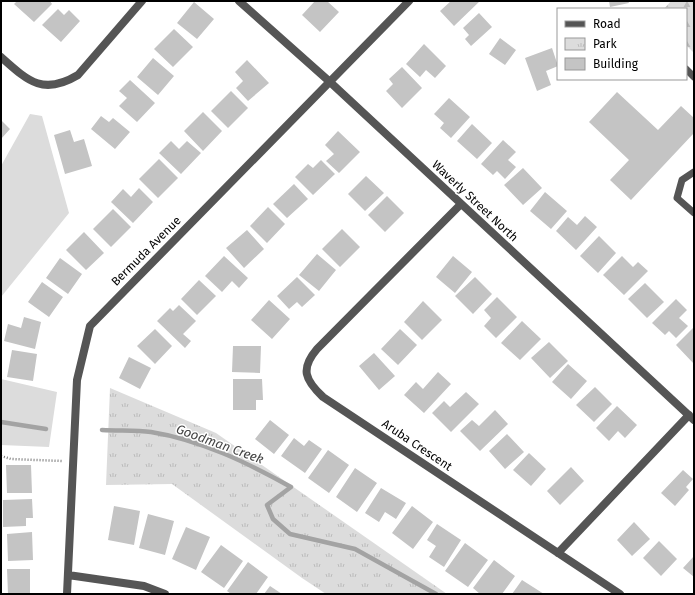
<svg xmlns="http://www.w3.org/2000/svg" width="695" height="595" font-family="'Fira Sans',sans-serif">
<defs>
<pattern id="forest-firs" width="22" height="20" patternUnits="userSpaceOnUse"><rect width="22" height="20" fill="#dcdcdc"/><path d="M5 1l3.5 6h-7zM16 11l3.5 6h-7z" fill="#bbb"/></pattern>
<pattern id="park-tufts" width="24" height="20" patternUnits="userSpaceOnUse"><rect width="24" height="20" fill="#dcdcdc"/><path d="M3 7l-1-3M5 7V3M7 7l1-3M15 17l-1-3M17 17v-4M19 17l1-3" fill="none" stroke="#bbb"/></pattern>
</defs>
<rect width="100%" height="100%" fill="#fff"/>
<path fill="#dcdcdc" d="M 30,114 L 42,116 L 69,213 L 1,297 L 1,166 Z
M 1,379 L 57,392 L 49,447 L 1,445 Z"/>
<path fill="url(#forest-firs)" d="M 671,1 L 694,1 L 694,53 L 686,45 L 686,9 L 664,9 Z"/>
<path fill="url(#park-tufts)" d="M 110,388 L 216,433 L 447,594 L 326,594 L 302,578 L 172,484 L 106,485 Z"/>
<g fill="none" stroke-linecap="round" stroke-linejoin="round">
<path stroke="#a3a3a3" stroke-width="4.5" d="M 1,422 L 46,429
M 102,430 C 119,431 136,430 151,432 C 201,440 248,463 291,487 L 267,505 L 273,519 L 290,534 L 355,549 L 436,594"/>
</g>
<path fill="#c4c4c4" d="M 17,1 L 50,1 L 52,4 L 34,22 L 14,4 Z
M 315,1 L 327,1 L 339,12 L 320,32 L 302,15 Z
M 451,1 L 480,1 L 454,26 L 440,11 Z
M 609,1 L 628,1 L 629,3 L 610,7 Z
M 194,2 L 214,19 L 197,39 L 177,23 Z
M 58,9 L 64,15 L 69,10 L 80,21 L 61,42 L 42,25 Z
M 479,13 L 492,27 L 471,46 L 465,39 L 469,35 L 463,28 Z
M 174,29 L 193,47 L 173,67 L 154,49 Z
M 500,38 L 516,50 L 505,65 L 489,54 Z
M 424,44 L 446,66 L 435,78 L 426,70 L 420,77 L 406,64 Z
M 552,48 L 558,66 L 546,71 L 551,85 L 537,91 L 525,58 Z
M 153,58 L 174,76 L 158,95 L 137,77 Z
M 247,60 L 269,83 L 248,101 L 236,88 L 243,81 L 235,72 Z
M 402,67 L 422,88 L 402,108 L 386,91 L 393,84 L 389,79 Z
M 130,80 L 155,103 L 137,122 L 119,106 L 127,98 L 119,91 Z
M 231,91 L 248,108 L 228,128 L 211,111 Z
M 617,92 L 658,130 L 681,106 L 694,118 L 694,133 L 631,200 L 610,180 L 629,160 L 589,122 Z
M 449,98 L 470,117 L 451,138 L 440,128 L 444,123 L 434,114 Z
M 203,112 L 222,131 L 203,151 L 184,131 Z
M 101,116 L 109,122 L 113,118 L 130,132 L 115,149 L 91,129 Z
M 1,120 L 10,129 L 1,139 Z
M 472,124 L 492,143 L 477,159 L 457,141 Z
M 70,130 L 74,142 L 84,139 L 92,166 L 65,174 L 54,135 Z
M 338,131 L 360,152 L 339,173 L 326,161 L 334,154 L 325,145 Z
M 503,140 L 516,152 L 508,160 L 516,167 L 505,179 L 497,171 L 493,175 L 481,164 Z
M 171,141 L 179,149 L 187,141 L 201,153 L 181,174 L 159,153 Z
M 159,159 L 178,178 L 158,198 L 139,179 Z
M 321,160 L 335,174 L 313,195 L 295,177 L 308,164 L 313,168 Z
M 523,168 L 542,188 L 523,205 L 504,185 Z
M 366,176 L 384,193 L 365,211 L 348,194 Z
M 294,184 L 308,199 L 287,218 L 273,204 Z
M 139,188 L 153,202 L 133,223 L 111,202 L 123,189 L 131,197 Z
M 545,192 L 567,211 L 551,229 L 530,211 Z
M 387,196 L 404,213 L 385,232 L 368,215 Z
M 268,207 L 285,224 L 267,243 L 250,226 Z
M 113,209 L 131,227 L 111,247 L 93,229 Z
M 585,216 L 597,227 L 576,250 L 556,231 L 568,217 L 577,225 Z
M 342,229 L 360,247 L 340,267 L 322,249 Z
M 247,230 L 264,249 L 244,268 L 226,248 Z
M 84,232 L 104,253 L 86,270 L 66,250 Z
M 599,236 L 616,253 L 598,273 L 580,256 Z
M 317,254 L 336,270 L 319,291 L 299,275 Z
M 224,256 L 248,278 L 239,288 L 232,281 L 222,292 L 205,276 Z
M 453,256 L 472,272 L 455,293 L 436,277 Z
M 622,256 L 633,267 L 638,262 L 648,271 L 624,295 L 603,275 Z
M 60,258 L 82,274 L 68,294 L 46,278 Z
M 297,277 L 315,295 L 302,307 L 297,302 L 289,309 L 277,296 Z
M 475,277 L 492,294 L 473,314 L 455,296 Z
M 199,280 L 216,296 L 197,315 L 181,299 Z
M 42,282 L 63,297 L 49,317 L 28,302 Z
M 645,283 L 664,302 L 647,318 L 628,299 Z
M 497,297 L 517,317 L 496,338 L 484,326 L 491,318 L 484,310 Z
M 676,299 L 687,310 L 679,318 L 688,326 L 676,338 L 669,331 L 665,335 L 652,323 Z
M 269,300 L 290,319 L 272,339 L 251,320 Z
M 423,301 L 442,320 L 422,340 L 404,322 Z
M 179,305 L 196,321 L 183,334 L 191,341 L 185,348 L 157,321 L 170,308 L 173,311 Z
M 24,317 L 41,322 L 35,349 L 4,341 L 8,324 L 21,328 Z
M 522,321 L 541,339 L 520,360 L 501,343 Z
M 694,327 L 694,364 L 676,345 Z
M 155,329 L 172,346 L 155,364 L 137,346 Z
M 400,329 L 417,345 L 398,365 L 381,349 Z
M 549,342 L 568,361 L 550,378 L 531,358 Z
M 233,346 L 261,346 L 260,373 L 232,372 Z
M 12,350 L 37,354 L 33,381 L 7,377 Z
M 374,353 L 395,376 L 379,390 L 359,366 Z
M 129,357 L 151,368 L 140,389 L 119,378 Z
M 568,364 L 587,381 L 571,399 L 552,382 Z
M 438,372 L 451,384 L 424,413 L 404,395 L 416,382 L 423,389 Z
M 233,379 L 262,379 L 263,400 L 256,400 L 256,410 L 233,410 Z
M 595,387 L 612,404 L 594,422 L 576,405 Z
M 466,392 L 479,404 L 451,432 L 432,413 L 444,401 L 450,407 Z
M 617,406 L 637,425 L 625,438 L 618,431 L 609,441 L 596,428 Z
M 495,410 L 508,424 L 480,451 L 460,431 L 472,420 L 479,426 Z
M 270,420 L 289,435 L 274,454 L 255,439 Z
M 507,434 L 524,452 L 505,469 L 489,451 Z
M 294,438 L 304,446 L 309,440 L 322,449 L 305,473 L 281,456 Z
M 328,450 L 349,465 L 329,493 L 308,478 Z
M 529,453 L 546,469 L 531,486 L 513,470 Z
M 6,465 L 31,465 L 32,493 L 7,493 Z
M 571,467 L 584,481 L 560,505 L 547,491 Z
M 355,468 L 377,483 L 357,512 L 336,497 Z
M 683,470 L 693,479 L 686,487 L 689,490 L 675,506 L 661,493 Z
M 381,488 L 406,503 L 396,519 L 385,512 L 379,522 L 365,513 Z
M 32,499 L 33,518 L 26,518 L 26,526 L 3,527 L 3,500 Z
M 114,506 L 140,511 L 134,545 L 108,540 Z
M 412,506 L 433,522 L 413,549 L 392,533 Z
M 148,514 L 174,521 L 165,555 L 139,548 Z
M 634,522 L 650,539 L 632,556 L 617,540 Z
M 437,524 L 461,540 L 444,567 L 429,557 L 436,546 L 427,540 Z
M 186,527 L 210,537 L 196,570 L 172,559 Z
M 32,532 L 33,560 L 8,561 L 7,534 Z
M 659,541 L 677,559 L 661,576 L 643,558 Z
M 465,543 L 488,560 L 468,587 L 445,571 Z
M 221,545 L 243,561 L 224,588 L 201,572 Z
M 694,556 L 694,577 L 683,568 Z
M 494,560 L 515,576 L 502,594 L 480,594 L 473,588 Z
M 248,562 L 268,577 L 256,594 L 231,594 L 227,591 Z
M 7,569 L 30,569 L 30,594 L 8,594 Z
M 522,580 L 544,594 L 512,594 Z
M 270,586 L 282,594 L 264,594 Z"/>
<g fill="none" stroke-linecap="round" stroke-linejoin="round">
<path stroke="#777" stroke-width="2.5" stroke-dasharray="1 2" stroke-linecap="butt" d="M 1,456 L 11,459 L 62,461"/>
<path stroke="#555" stroke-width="7" d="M 686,69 L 694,77
M 694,172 L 682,180 L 677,198 L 694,213"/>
<path stroke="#555" stroke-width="8" d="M 239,1 L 330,82 L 694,420
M 1,57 C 28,81 43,96 78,75 L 142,1
M 461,204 L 317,349 C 300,369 305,380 323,397 L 620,594
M 558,553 L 689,415
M 68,575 L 144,586 L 165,594
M 67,594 L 77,380 L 90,326 L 409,1"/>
</g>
<g text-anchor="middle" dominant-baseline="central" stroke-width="3" stroke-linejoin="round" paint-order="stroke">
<g font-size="12" fill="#000" stroke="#fff">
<text transform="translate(475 201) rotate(43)">Waverly Street North</text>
<text transform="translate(146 251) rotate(-45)">Bermuda Avenue</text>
<text transform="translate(417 445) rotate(34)">Aruba Crescent</text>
</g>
<g font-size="13" font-style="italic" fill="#444" stroke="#fff">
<text transform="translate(220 444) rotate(20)">Goodman Creek</text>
</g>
</g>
<rect width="695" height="595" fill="none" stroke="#000000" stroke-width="4"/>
<rect x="557" y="8" width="130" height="72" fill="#ffffff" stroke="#999999"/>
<rect x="565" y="21" width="20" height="6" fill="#555555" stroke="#999999"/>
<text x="593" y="28" font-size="12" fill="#000000">Road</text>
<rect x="565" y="38" width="20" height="12" fill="url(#park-tufts)" stroke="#999999"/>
<text x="593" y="48" font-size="12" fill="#000000">Park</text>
<rect x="565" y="58" width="20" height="12" fill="#c4c4c4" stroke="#999999"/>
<text x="593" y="68" font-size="12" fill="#000000">Building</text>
</svg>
